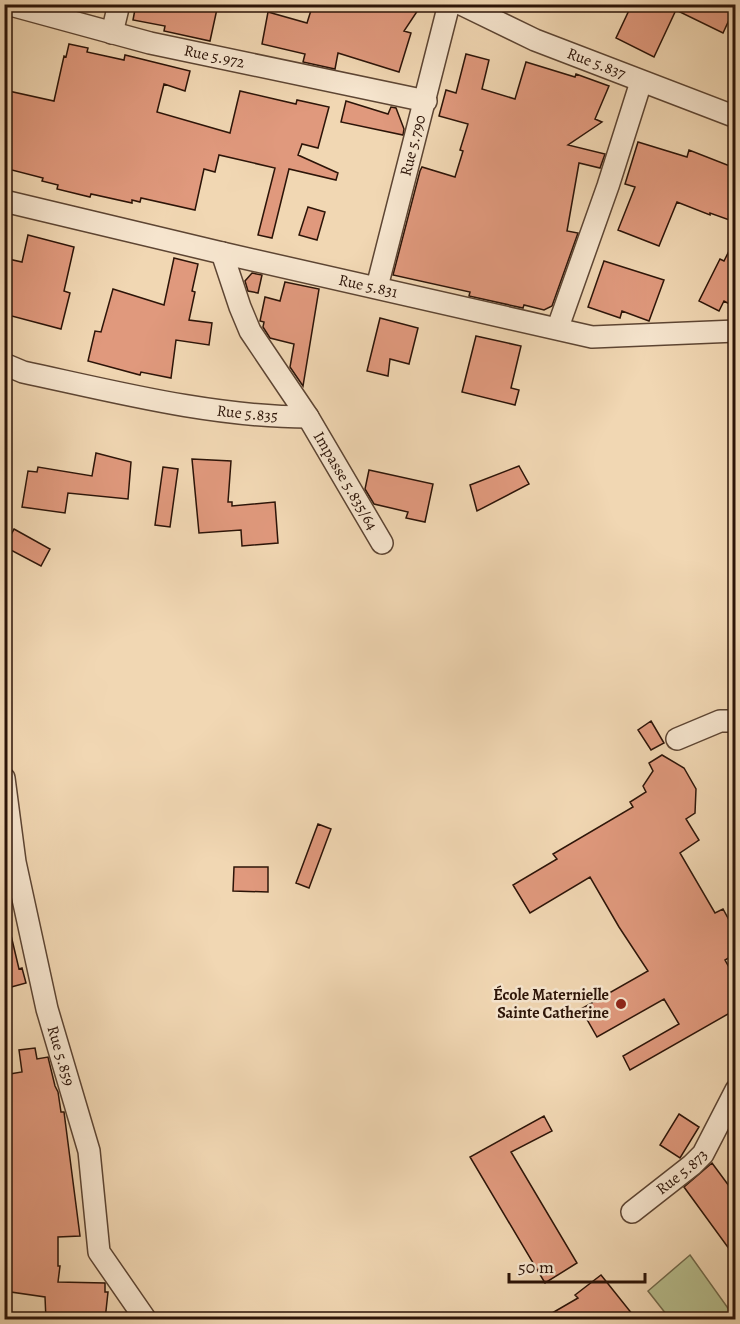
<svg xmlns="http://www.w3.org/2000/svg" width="740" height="1324" font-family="Alegreya,serif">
<rect width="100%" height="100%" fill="#f1d7b3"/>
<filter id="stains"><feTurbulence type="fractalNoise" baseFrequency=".00333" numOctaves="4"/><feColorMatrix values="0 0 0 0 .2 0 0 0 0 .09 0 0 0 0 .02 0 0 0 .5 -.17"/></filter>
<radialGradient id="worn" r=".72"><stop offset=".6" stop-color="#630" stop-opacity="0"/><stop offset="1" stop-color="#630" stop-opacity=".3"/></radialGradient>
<path fill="#b7bf8f" stroke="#726a4c" stroke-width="1.5" d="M 690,1255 L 735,1318 L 735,1319 L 670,1319 L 648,1291 Z"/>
<path fill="#e0997d" stroke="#2c1408" stroke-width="1.5" d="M 136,4 L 214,4 L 213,9 L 217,9 L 210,41 L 164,31 L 165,26 L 133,20 Z
M 313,4 L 422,4 L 404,31 L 411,33 L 399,72 L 338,53 L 335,69 L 303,62 L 305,54 L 262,44 L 268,12 L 307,23 Z
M 632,4 L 735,4 L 735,7 L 723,33 L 676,10 L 654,57 L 616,38 Z
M 69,44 L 88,48 L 87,52 L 124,60 L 125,55 L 190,71 L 185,91 L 164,84 L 157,112 L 230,133 L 240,91 L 296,104 L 297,100 L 329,107 L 318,148 L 302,144 L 298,155 L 338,173 L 336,180 L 289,169 L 272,238 L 258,235 L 275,168 L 219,155 L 215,172 L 204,169 L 195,210 L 141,198 L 140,202 L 132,200 L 132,203 L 91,194 L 90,197 L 57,189 L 58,185 L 42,181 L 43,178 L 4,168 L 4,90 L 54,101 L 64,56 L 66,57 Z
M 466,54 L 489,60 L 482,89 L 515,99 L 526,62 L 575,77 L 576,74 L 609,86 L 595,119 L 602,122 L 568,145 L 605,154 L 600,168 L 579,163 L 567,231 L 578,233 L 552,306 L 544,310 L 524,305 L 523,308 L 469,296 L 470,292 L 393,275 L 420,171 L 422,167 L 455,177 L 463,151 L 460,150 L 468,124 L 439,116 L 446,90 L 456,93 Z
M 346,101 L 388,114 L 391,107 L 396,108 L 404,129 L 403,135 L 341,122 Z
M 638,142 L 687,157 L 689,150 L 735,168 L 735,222 L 710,213 L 710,215 L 677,202 L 659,246 L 618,230 L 635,187 L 625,184 Z
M 308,207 L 325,212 L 317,240 L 299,235 Z
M 28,235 L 74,247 L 64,291 L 70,293 L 61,329 L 4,314 L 4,258 L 22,262 Z
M 735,239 L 735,307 L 724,301 L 719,311 L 699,301 L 720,259 L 724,261 Z
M 174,258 L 198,264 L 192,291 L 195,292 L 189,320 L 212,323 L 209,345 L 176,340 L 171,378 L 141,372 L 140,375 L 88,361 L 95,331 L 101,332 L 113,289 L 164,305 Z
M 604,261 L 664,280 L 649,321 L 622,311 L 620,318 L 588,307 Z
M 252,273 L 262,275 L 258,293 L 248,291 L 245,281 Z
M 285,282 L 319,289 L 303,386 L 290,367 L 294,344 L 270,338 L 263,327 L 264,322 L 260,321 L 265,297 L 280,301 Z
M 380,318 L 418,328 L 409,364 L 390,359 L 388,376 L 367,371 Z
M 476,336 L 521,346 L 511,388 L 519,390 L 515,405 L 462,392 Z
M 96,453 L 131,462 L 128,499 L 68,493 L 65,513 L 22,507 L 28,471 L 37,472 L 38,467 L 92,476 Z
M 192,459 L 231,461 L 228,502 L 232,502 L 232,506 L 275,502 L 278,543 L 242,546 L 241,530 L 199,533 Z
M 519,466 L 529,484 L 477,511 L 470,485 Z
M 163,467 L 178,469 L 170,527 L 155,525 Z
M 369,470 L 433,484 L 425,522 L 406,518 L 408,512 L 374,504 L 365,489 Z
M 14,529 L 50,549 L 41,566 L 5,547 Z
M 651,721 L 664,743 L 651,750 L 638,730 Z
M 662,755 L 684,768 L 696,789 L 695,813 L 686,819 L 699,840 L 680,853 L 715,913 L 723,909 L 735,931 L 735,954 L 725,960 L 735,978 L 735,1010 L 630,1070 L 623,1056 L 679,1024 L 664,999 L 597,1037 L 581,1009 L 648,971 L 619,927 L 590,877 L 530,913 L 513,885 L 557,859 L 553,854 L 633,807 L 630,802 L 646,792 L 643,786 L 653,771 L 649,763 Z
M 318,824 L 331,829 L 309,888 L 296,883 Z
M 234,867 L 268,867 L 268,892 L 233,891 Z
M 10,931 L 19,969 L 22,968 L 26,983 L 4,989 L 4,932 Z
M 35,1048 L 37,1059 L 48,1057 L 55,1086 L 58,1092 L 61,1112 L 64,1112 L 80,1236 L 58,1237 L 58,1266 L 60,1266 L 58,1282 L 105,1283 L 105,1292 L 108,1292 L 105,1320 L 46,1320 L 45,1297 L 4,1291 L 4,1137 L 7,1137 L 4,1119 L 4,1075 L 22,1072 L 19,1050 Z
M 679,1114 L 699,1127 L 680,1158 L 660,1145 Z
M 544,1116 L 552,1131 L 511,1152 L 577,1263 L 545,1283 L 470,1157 Z
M 712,1163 L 735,1194 L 735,1257 L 684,1187 Z
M 601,1275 L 637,1320 L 540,1320 L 578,1298 L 575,1295 Z"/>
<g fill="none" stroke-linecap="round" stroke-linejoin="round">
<defs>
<g id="minor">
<path id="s1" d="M 7,4 L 150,43 L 426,101"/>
<path id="s2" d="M 461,4 L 535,40 L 736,117"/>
<path d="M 112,33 L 119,4"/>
<path id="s3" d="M 4,201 L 222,253 L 592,337 L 736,331"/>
<path id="s4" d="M 377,287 L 449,4"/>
<path d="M 558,327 L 608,186 L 641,82"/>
<path id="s5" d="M 4,364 L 23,372 C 116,392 212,417 308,417 L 250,331 L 240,307 L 222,253"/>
<path id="s6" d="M 308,417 L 382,543"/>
<path d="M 677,739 L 720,721 L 736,721"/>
<path id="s7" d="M 4,778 L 15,862 L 47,1009 L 89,1151 L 99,1252 L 146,1320"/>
<path id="s8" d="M 632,1212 L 692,1165 L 703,1154 L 736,1090"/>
</g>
</defs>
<use href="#minor" stroke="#5d4533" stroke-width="24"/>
<use href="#minor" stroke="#f6e5ce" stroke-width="21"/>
</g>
<circle fill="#8f2418" stroke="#f6e5ce" stroke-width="2" cx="621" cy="1004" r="6"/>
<g text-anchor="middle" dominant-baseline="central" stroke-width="5" stroke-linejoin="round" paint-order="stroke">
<g font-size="16" fill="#2c1408" stroke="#f6e5ce">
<text stroke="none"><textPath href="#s1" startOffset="214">Rue 5.972</textPath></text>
<text stroke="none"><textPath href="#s2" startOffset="148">Rue 5.837</textPath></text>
<text stroke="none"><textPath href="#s4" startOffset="146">Rue 5.790</textPath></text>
<text stroke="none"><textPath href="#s3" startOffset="374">Rue 5.831</textPath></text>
<text stroke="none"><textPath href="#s5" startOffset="249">Rue 5.835</textPath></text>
<text stroke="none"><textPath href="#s6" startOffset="74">Impasse 5.835/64</textPath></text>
<text stroke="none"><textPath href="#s7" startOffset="284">Rue 5.859</textPath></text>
<text stroke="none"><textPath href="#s8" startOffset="64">Rue 5.873</textPath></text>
</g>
<g font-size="16" font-weight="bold" fill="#2c1408" stroke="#f6e5ce" text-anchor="end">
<text x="609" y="995">École Maternielle<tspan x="609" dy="18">Sainte Catherine</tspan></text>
</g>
</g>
<rect width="740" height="1324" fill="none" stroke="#f1d7b3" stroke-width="24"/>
<rect x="6" y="6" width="728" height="1312" fill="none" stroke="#2c1408" stroke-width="3"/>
<rect x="12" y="12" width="716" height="1300" fill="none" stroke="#2c1408" stroke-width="1.5"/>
<path d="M509 1273v9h136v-9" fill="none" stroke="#2c1408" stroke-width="3"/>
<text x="518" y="1273" font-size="18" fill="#2c1408" stroke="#f6e5ce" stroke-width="4.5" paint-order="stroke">50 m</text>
<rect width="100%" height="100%" filter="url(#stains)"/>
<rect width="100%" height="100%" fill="url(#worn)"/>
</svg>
